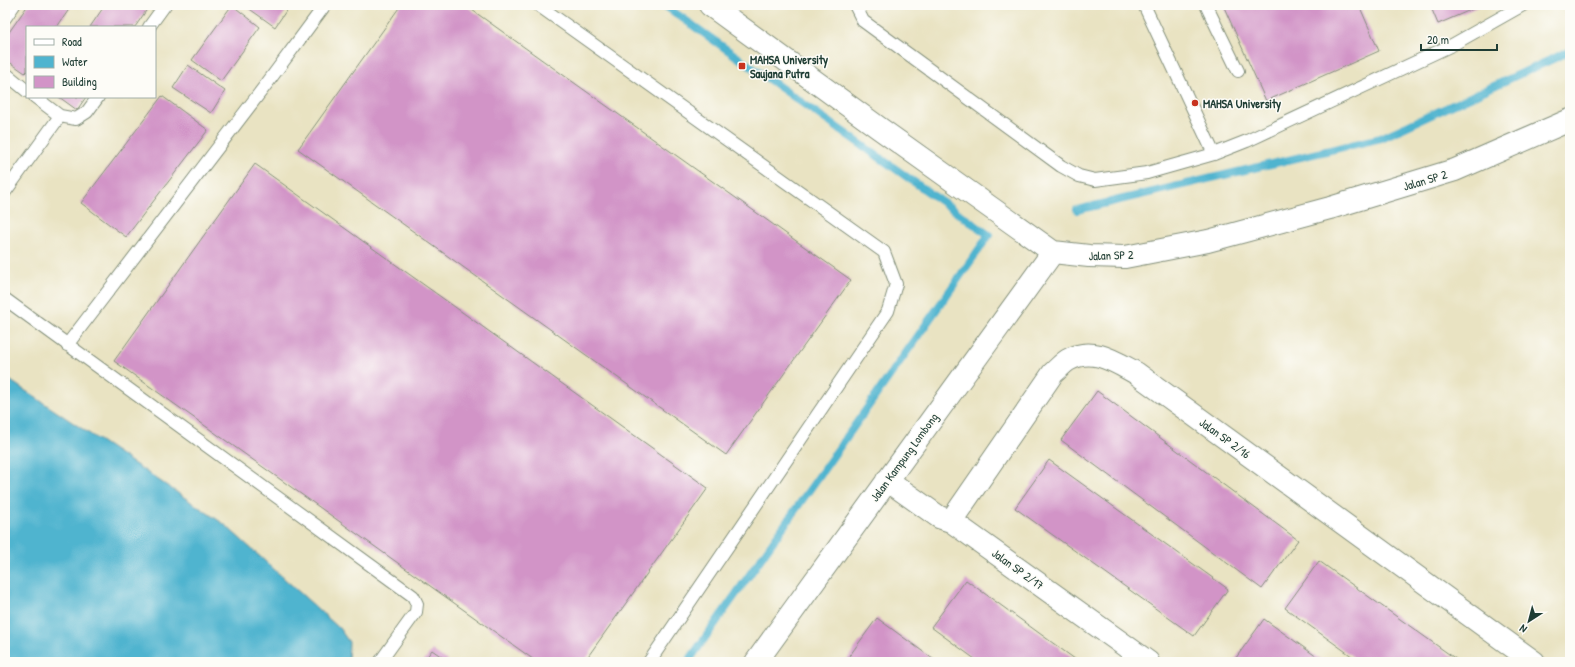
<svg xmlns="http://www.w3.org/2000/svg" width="1575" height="667" font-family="'Patrick Hand',sans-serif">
<rect width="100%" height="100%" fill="#fdfcf7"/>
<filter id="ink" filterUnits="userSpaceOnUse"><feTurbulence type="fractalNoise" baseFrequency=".025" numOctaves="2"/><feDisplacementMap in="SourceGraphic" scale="8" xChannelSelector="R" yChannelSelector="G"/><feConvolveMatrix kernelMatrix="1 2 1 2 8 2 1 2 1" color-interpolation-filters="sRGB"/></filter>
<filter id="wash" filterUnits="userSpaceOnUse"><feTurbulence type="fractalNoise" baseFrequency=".012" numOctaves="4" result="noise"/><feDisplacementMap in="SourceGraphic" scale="16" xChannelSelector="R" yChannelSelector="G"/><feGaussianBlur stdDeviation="0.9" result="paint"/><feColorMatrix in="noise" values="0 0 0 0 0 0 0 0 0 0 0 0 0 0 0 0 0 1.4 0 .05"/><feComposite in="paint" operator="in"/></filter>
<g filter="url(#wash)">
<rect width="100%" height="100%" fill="#e9e3c2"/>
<path fill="#50b4cf" stroke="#387882" d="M 5,377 L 224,524 L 339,628 L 349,642 L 348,662 L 5,662 Z"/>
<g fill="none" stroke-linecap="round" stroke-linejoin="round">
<path stroke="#50b4cf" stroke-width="8" d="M 664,5 L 989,235 L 688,662
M 1077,210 L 1381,138 L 1570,51"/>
</g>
<g id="blocks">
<path fill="#d294c7" d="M 28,5 L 72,5 L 57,27 L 27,27 L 27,71 L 25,73 L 5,59 L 5,38 Z
M 105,5 L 150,5 L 135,27 L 90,27 Z
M 232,5 L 260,27 L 221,81 L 192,60 Z
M 244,5 L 290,5 L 275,27 Z
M 401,5 L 465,5 L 851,280 L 726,455 L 298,149 Z
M 1223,5 L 1359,5 L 1379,51 L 1266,101 Z
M 1430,5 L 1482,5 L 1438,24 Z
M 188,65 L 225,91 L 211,113 L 173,88 Z
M 162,96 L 208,130 L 126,237 L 81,203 Z
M 59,97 L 86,97 L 77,110 Z
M 255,164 L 708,488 L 584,662 L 537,662 L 114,361 Z
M 1097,391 L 1298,540 L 1262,589 L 1061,440 Z
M 1049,460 L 1228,589 L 1194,636 L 1015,508 Z
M 1319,561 L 1460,662 L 1360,662 L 1285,608 Z
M 966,580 L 1079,662 L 979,662 L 931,627 Z
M 877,618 L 937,662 L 845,662 Z
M 1264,619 L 1324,662 L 1233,662 Z
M 432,650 L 449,662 L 423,662 Z"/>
</g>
</g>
<g filter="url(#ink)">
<use href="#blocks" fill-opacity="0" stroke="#84907b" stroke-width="1"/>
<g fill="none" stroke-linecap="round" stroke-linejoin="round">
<defs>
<path id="lane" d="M 538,5 L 884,252 L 896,284 L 888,311 L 649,662
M 855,5 L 863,21 L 1061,166 L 1079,176 L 1095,180 L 1147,173 L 1214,154 L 1247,141 L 1452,45 L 1523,5
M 1144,5 L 1214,154
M 1206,5 L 1238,71
M 5,18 L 14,5
M 149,27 L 165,5
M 5,73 L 27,91
M 35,97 L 60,116 L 76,119 L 87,112 L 98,97
M 5,192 L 60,116
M 5,299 L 413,596 L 417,604 L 416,612 L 380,662
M 67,345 L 268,82 L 325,5"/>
<path id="street" d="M 887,480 L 939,517 L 951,521 L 1148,662
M 951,521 L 1053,373 C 1058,369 1063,363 1068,360 C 1092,346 1114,361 1136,373 L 1534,662
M 756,662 L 1053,252"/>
<path id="secondary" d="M 710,5 L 879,128 L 1053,252 L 1089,256 L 1125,257 L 1208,241 L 1330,208 L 1455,170 L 1570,120"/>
</defs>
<use href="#lane" stroke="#84907b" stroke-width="14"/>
<use href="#street" stroke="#84907b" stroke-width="24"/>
<use href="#secondary" stroke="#84907b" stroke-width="24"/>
<use href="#lane" stroke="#fff" stroke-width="12"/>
<use href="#street" stroke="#fff" stroke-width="22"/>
<use href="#secondary" stroke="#fff" stroke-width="22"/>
</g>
</g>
<g fill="#c8321e" stroke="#fdfcf7" stroke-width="1.5">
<rect x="738" y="62" width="8" height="8" rx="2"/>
<circle cx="1195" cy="103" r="4"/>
</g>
<g text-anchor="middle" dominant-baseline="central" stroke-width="3" stroke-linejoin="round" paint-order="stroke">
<g font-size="12" font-weight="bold" fill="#1f3d34" stroke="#fdfcf7" text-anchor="start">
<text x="750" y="59">MAHSA University<tspan x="750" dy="14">Saujana Putra</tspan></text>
<text x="1203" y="103">MAHSA University</text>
</g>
<g font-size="12" fill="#1f3d34" stroke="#fdfcf7">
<text transform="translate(1425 180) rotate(-17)">Jalan SP 2</text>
<text transform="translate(1111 255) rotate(-2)">Jalan SP 2</text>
<text transform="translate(1225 438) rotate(36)">Jalan SP 2/16</text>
<text transform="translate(904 457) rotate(-54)">Jalan Kampung Lombong</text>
<text transform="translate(1018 569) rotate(36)">Jalan SP 2/17</text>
</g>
</g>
<rect width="1575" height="667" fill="none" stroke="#fdfcf7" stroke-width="20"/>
<rect x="26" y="26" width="130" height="72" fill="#fdfcf7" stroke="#a4b0a9"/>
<rect x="34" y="39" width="20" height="6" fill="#ffffff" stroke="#a4b0a9"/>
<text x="62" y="46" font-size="12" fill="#1f3d34">Road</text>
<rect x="34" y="56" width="20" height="12" fill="#50b4cf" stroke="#a4b0a9"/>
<text x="62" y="66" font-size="12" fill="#1f3d34">Water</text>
<rect x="34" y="76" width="20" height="12" fill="#d294c7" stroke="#a4b0a9"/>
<text x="62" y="86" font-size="12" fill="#1f3d34">Building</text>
<g transform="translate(1529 621) rotate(216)" stroke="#fdfcf7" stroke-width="3" paint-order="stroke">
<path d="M0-3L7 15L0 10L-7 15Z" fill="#1f3d34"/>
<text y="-6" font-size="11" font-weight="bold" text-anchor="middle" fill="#1f3d34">N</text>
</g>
<path d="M1421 44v6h76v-6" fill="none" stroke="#1f3d34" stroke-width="2"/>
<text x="1427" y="44" font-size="12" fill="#1f3d34" stroke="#fdfcf7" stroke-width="3" paint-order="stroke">20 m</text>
</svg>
